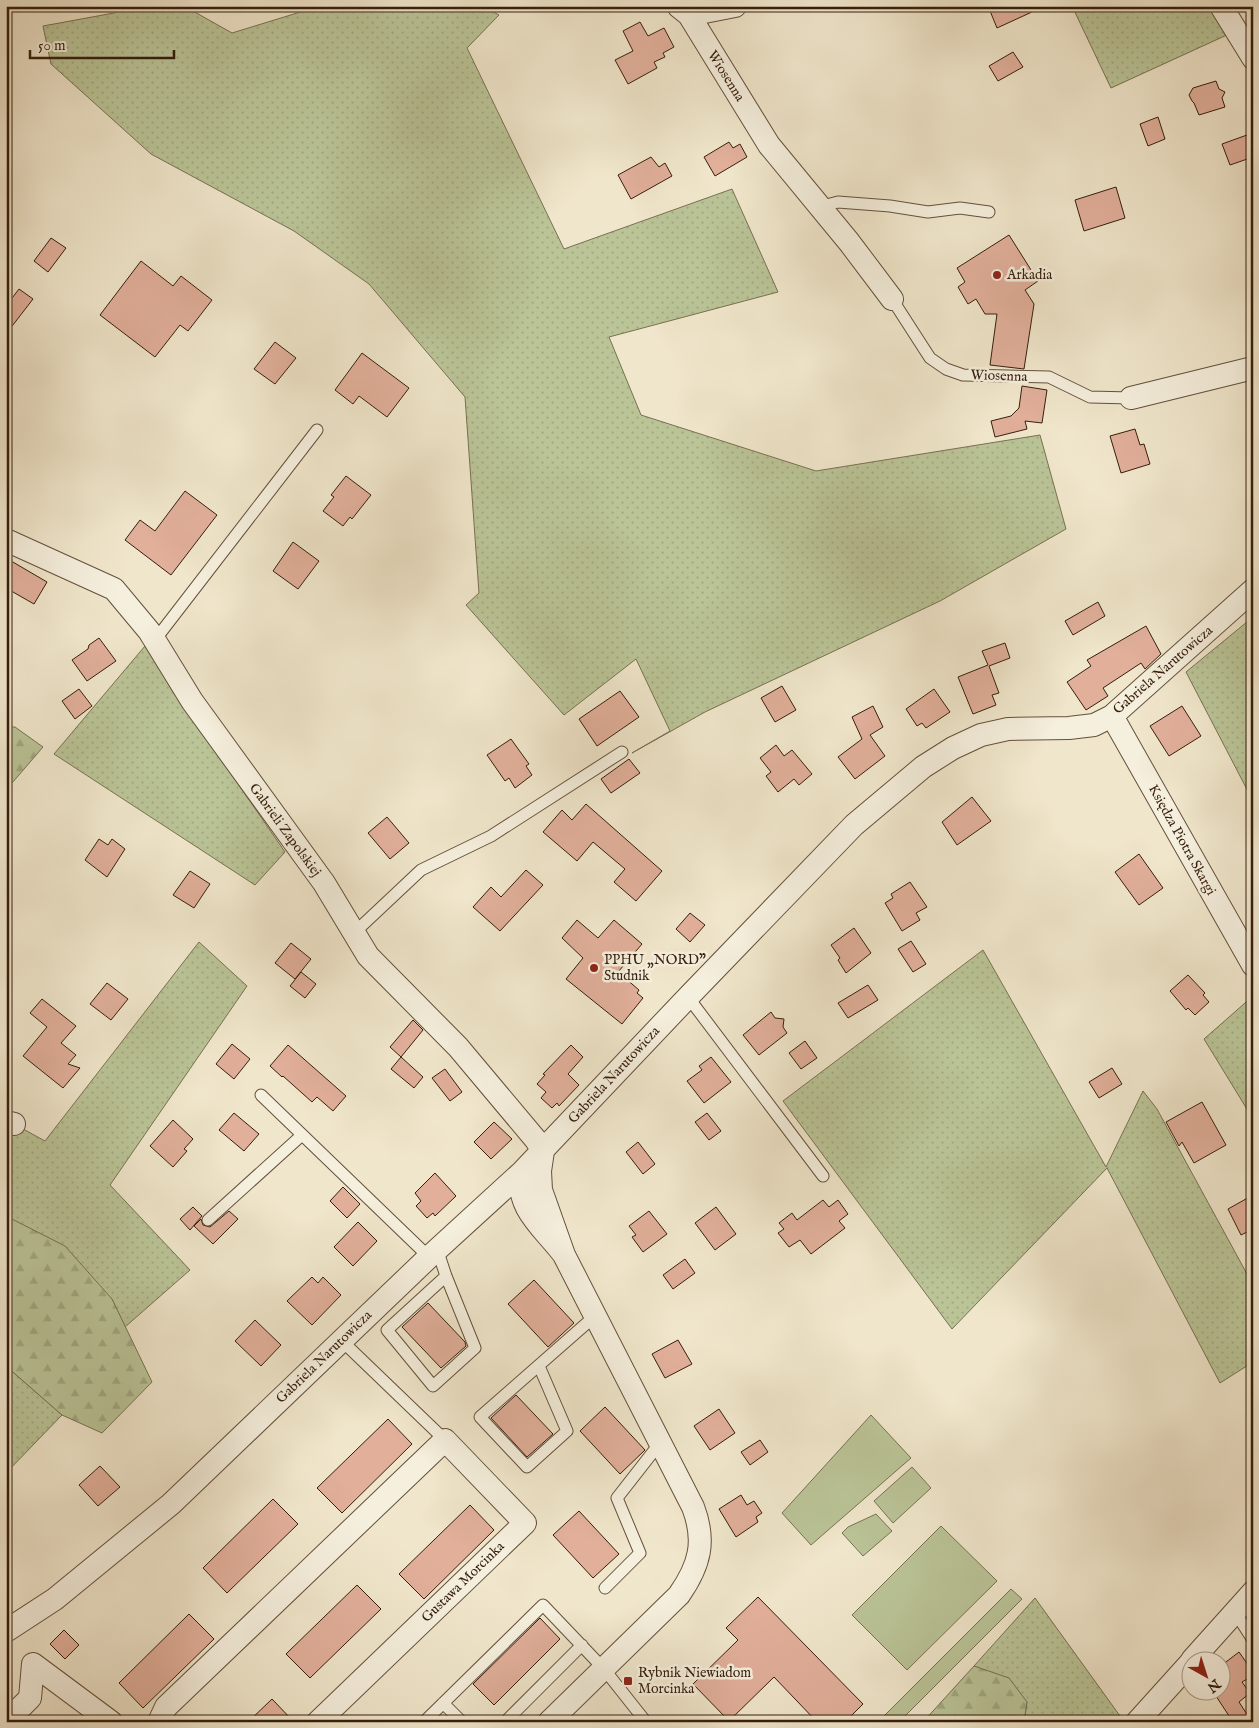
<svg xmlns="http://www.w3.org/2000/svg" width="1259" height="1728" font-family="'IM FELL English',serif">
<defs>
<pattern id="grass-dots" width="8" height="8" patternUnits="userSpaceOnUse" patternTransform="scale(1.25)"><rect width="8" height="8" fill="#bac497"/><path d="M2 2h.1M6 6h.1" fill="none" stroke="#a0a881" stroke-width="1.8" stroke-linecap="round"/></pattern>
<pattern id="forest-firs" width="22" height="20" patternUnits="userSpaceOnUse" patternTransform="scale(1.25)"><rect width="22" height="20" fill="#bac497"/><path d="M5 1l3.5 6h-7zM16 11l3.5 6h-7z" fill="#a0a881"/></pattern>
</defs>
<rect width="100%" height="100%" fill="#f0e6cb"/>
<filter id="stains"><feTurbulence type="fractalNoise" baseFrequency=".004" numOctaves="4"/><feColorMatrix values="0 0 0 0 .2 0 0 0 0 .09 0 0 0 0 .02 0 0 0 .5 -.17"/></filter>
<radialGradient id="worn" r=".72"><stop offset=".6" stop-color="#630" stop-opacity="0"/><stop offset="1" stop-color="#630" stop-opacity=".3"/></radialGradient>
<path fill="url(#grass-dots)" stroke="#787152" d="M 125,6 L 184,6 L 232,33 L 320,6 L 482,6 L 499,15 L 467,48 L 564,249 L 732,189 L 778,292 L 609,337 L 641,415 L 816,471 L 1040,435 L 1066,529 L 940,601 L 705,712 L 632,753 L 670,731 L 636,659 L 564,715 L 466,605 L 479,593 L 465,397 L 369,284 L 294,231 L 151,154 L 51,64 L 43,26 L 114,13 Z
M 1072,6 L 1211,6 L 1229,34 L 1111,88 Z
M 1253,617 L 1253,801 L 1186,672 Z
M 145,646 L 198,726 L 285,852 L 255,885 L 54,754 Z
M 199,942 L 247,986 L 110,1185 L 190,1270 L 125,1327 L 112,1299 L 6,1216 L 6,1148 L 14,1124 L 45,1141 Z
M 983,950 L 1106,1167 L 1143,1091 L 1157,1109 L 1253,1285 L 1253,1362 L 1220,1383 L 1107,1168 L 952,1329 L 783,1101 Z
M 1253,996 L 1253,1119 L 1204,1039 Z
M 6,1366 L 62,1415 L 6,1473 Z
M 1035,1598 L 1120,1716 L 1116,1722 L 1024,1722 L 1027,1702 L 974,1666 Z"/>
<path fill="url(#forest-firs)" stroke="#787152" d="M 6,727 L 15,727 L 43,747 L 6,790 Z
M 6,1216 L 65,1246 L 112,1299 L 152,1382 L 102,1433 L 62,1415 L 6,1366 Z
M 974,1666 L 1009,1678 L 1027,1702 L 1024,1722 L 923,1722 Z"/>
<path fill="#bac497" stroke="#787152" d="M 871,1415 L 911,1458 L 811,1545 L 782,1513 Z
M 912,1467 L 931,1488 L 893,1523 L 874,1501 Z
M 876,1514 L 892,1531 L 863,1556 L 842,1533 L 848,1527 Z
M 941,1526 L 997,1581 L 907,1670 L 852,1615 Z
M 1011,1589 L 1022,1599 L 899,1722 L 878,1722 Z"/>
<path fill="#e1af9a" stroke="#361e0c" d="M 988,6 L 1045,6 L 997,28 Z
M 640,22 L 648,36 L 664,28 L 674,47 L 663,53 L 665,57 L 654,62 L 657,68 L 628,84 L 615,60 L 633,51 L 623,31 Z
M 1013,52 L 1023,67 L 998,81 L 989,66 Z
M 1216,81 L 1219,89 L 1225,92 L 1222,98 L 1225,107 L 1199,115 L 1194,103 L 1192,101 L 1189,95 L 1193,88 Z
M 1158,117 L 1165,139 L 1148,146 L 1140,124 Z
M 1247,135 L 1249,140 L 1253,139 L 1253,157 L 1230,165 L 1222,144 Z
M 729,142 L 733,148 L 740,144 L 747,157 L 715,176 L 704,157 Z
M 651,157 L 659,167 L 665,163 L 672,176 L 631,199 L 618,175 Z
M 1116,187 L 1125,218 L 1084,231 L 1075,200 Z
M 1009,235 L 1038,281 L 1025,290 L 1034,304 L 1024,369 L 990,365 L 997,314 L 985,314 L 976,299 L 968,304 L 958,287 L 965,282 L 957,268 Z
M 51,238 L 66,248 L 48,272 L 34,261 Z
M 141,261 L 173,286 L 181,276 L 212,300 L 188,331 L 180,325 L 155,357 L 100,315 Z
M 19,289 L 33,299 L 6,334 L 6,306 Z
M 275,342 L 296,358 L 275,384 L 254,369 Z
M 362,353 L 409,388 L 387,417 L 359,396 L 353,404 L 335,390 Z
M 1022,386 L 1047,390 L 1042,423 L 1025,421 L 1027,429 L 995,437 L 991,421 L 1011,416 L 1019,408 Z
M 1135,429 L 1140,445 L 1144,444 L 1150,464 L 1121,473 L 1110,436 Z
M 346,476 L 371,495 L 352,519 L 350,517 L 343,526 L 323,511 L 334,497 L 331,495 Z
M 185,491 L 217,515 L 171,575 L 125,540 L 140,520 L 155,531 Z
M 293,542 L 319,561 L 298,589 L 273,571 Z
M 6,558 L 47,582 L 34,604 L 6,588 Z
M 1098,602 L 1105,616 L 1073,635 L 1065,621 Z
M 1146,626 L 1161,654 L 1145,669 L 1141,663 L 1103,688 L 1108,696 L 1086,710 L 1067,682 L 1091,666 L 1087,660 Z
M 99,638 L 116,661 L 87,681 L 72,660 L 88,649 L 89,645 Z
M 1005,643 L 1010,658 L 989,666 L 999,693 L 992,695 L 996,705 L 973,714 L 958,677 L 988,665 L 982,651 Z
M 782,686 L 796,710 L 775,722 L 761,698 Z
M 79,689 L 92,706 L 75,719 L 62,701 Z
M 934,689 L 950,712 L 926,728 L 922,723 L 917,726 L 906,709 Z
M 620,691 L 639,717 L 597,746 L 579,719 Z
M 873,706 L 883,727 L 870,735 L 885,756 L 855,779 L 838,757 L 862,739 L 852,717 Z
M 1182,706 L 1201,736 L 1169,756 L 1150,726 Z
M 511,739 L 529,764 L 526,766 L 532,775 L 515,788 L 509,778 L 505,781 L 487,755 Z
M 776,745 L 784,756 L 792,750 L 812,774 L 799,785 L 794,779 L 778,792 L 766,776 L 771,772 L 760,758 Z
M 629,759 L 640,773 L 611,793 L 601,779 Z
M 972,797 L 991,821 L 957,845 L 942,822 Z
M 586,804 L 662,871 L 636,901 L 614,882 L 625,869 L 593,842 L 577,861 L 543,832 L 562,810 L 572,820 Z
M 387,817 L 409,843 L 390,859 L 368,833 Z
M 99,839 L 108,845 L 112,839 L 125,849 L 107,877 L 85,860 Z
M 1139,854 L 1163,888 L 1139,905 L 1115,872 Z
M 526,870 L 543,885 L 500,931 L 473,907 L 491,887 L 501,897 Z
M 190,871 L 210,884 L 194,908 L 173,895 Z
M 910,882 L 927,907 L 916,913 L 920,920 L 902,931 L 885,903 L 893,898 L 891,894 Z
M 690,913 L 705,925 L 690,942 L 676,929 Z
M 577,920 L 598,938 L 614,920 L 642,944 L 618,972 L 639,990 L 637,993 L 643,998 L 622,1024 L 566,979 L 583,958 L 562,938 Z
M 854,928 L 871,953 L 846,973 L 838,960 L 840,958 L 831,945 Z
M 911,941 L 926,964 L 913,972 L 898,949 Z
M 291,943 L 311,959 L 295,979 L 275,963 Z
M 301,972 L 316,984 L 305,998 L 290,986 Z
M 1188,975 L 1205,993 L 1203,995 L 1209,1002 L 1195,1015 L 1188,1008 L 1186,1010 L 1170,991 Z
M 107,983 L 128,999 L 111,1020 L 90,1004 Z
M 868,985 L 878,1000 L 848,1018 L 838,1003 Z
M 42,999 L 76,1026 L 61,1043 L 76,1055 L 68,1064 L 80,1068 L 63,1088 L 23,1056 L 47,1027 L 30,1013 Z
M 771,1012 L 775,1018 L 784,1019 L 783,1027 L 787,1033 L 759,1055 L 743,1035 Z
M 413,1020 L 423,1030 L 401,1057 L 390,1047 Z
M 805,1041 L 817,1058 L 801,1069 L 789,1053 Z
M 232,1044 L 250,1059 L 234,1079 L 216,1064 Z
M 288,1045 L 346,1096 L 333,1111 L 317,1097 L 312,1102 L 283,1076 L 282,1077 L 270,1066 Z
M 571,1045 L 583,1057 L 568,1074 L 579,1085 L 559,1106 L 557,1103 L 552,1108 L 541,1098 L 546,1092 L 537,1084 L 545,1075 L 543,1074 Z
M 401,1057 L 423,1077 L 414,1088 L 391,1069 Z
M 711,1057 L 731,1082 L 704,1103 L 687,1081 L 702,1070 L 699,1066 Z
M 1112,1068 L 1122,1084 L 1099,1098 L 1089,1082 Z
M 445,1069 L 462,1092 L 450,1101 L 432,1078 Z
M 1202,1102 L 1226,1145 L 1194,1163 L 1182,1142 L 1179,1146 L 1166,1122 Z
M 234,1113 L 259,1134 L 244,1151 L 219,1130 Z
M 707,1113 L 721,1131 L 709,1140 L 695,1122 Z
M 173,1120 L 193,1139 L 184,1149 L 187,1151 L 173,1167 L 150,1146 Z
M 494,1122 L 512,1139 L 491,1159 L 474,1142 Z
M 638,1142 L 655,1164 L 643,1174 L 626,1152 Z
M 435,1173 L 456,1196 L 435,1216 L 433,1213 L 427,1218 L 416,1206 L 421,1201 L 415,1193 Z
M 343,1187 L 360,1204 L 347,1218 L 330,1201 Z
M 1253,1195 L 1253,1229 L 1241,1235 L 1228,1209 Z
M 823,1200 L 829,1207 L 838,1200 L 848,1214 L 839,1221 L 845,1228 L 811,1254 L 800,1240 L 789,1247 L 778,1233 L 784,1229 L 779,1223 L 792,1213 L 797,1220 Z
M 193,1207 L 202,1216 L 190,1230 L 180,1219 Z
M 716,1207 L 736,1234 L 715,1250 L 695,1223 Z
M 229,1211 L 238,1219 L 213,1244 L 194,1226 L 201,1219 L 203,1225 L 210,1227 Z
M 649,1211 L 667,1234 L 643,1252 L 632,1237 L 636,1235 L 629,1226 Z
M 358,1222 L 377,1241 L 353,1266 L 334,1247 Z
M 685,1259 L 695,1273 L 673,1289 L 663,1275 Z
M 312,1277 L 318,1283 L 323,1277 L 341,1295 L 312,1325 L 287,1301 Z
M 534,1280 L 574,1323 L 548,1347 L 508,1304 Z
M 428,1303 L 465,1342 L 466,1346 L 441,1368 L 402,1327 Z
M 255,1320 L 281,1345 L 261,1366 L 235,1341 Z
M 678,1340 L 692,1364 L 665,1378 L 652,1354 Z
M 516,1395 L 553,1434 L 527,1457 L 491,1418 Z
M 605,1407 L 645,1450 L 620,1474 L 580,1431 Z
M 719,1409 L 735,1433 L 710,1450 L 694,1426 Z
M 388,1419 L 412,1444 L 342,1513 L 317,1488 Z
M 760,1440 L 768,1452 L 750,1465 L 741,1452 Z
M 100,1466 L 120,1487 L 98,1506 L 79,1485 Z
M 741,1495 L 747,1505 L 754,1501 L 762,1513 L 756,1517 L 758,1522 L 736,1537 L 719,1509 Z
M 273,1499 L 298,1524 L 227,1593 L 203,1568 Z
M 470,1505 L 494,1530 L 424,1599 L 399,1574 Z
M 579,1511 L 619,1554 L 593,1578 L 553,1535 Z
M 357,1585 L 381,1609 L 310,1678 L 286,1654 Z
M 758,1597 L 863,1704 L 845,1722 L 817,1722 L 774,1677 L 729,1721 L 693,1684 L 738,1640 L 726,1628 Z
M 189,1614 L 214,1639 L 143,1708 L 119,1683 Z
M 540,1618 L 560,1639 L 494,1705 L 473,1684 Z
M 64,1630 L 79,1645 L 65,1659 L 50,1644 Z
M 1239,1652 L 1253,1672 L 1253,1676 L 1242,1682 L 1250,1693 L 1239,1702 L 1252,1722 L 1233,1722 L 1212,1690 L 1222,1690 L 1222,1665 Z
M 272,1699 L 294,1722 L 248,1722 Z"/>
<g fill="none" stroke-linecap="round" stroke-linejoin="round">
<defs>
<path id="lane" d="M 819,207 L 838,202 L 890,206 L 928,212 L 960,208 L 989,212
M 892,299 L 930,358 L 946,369 L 963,375 L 1049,377 L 1090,397 L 1131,398
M 155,640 L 317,430
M 354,933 L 421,870 L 491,836 L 622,752
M 688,997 L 823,1176
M 261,1095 L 429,1257
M 208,1220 L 302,1135
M 437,1249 L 446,1276 L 475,1348 L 433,1386 L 387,1330 L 446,1276
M 341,1340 L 445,1440
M 539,1366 L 567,1431 L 527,1467 L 480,1417 L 595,1316
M 605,1588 L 640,1553 L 617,1498 L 660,1443
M 1235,1612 L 1253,1640
M 443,1703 L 462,1722
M 424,1722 L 543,1605 L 604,1669 L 646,1722
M 505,1722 L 582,1645"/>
<path id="street" d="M 1221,6 L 1253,58
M 679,7 L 689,15 L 735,6
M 689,15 L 769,145 L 849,242 L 892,299
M 1131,398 L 1253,368
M 6,540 L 114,589 L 149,631 L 192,701 L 324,883 L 368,956 L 458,1047 L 536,1140 L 543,1151 L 540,1171 L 541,1190
M 1112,716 L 1253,965
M 6,1122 L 14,1124
M 6,1631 L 55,1599 L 171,1504 L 429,1257 L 522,1172 L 688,997 L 854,825 L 923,767 L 953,748 L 981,735 L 1008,729 L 1069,728 L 1094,725 L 1112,716 L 1253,590
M 1192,1660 L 1253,1592
M 6,1722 L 30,1698 L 33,1664 L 111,1722
M 159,1722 L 166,1707 L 445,1440 L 525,1523 L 318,1722
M 549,1722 L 679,1595 C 700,1565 706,1541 693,1507 L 564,1255 L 541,1190 L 536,1182 L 522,1172 C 514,1208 545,1229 564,1255
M 1137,1722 L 1192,1661"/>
</defs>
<use href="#lane" stroke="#64503c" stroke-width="13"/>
<use href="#street" stroke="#64503c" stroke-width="24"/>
<use href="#lane" stroke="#f5efdd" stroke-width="11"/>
<use href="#street" stroke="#f5efdd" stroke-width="22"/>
</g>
<g fill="#8f2418" stroke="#f5efdd" stroke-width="2">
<circle cx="997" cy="275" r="5"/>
<circle cx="594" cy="968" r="5"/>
<rect x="623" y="1676" width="10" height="10" rx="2.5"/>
</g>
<g text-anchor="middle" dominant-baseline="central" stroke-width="5" stroke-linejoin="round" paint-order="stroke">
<g font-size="14" fill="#361e0c" stroke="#f5efdd">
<text transform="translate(726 76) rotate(58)">Wiosenna</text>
<text transform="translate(999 376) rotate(2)">Wiosenna</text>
<text transform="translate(1163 670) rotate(-41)">Gabriela Narutowicza</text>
<text transform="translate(285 830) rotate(54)">Gabrieli Zapolskiej</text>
<text transform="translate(1182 840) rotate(61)">Księdza Piotra Skargi</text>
<text transform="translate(614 1075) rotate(-47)">Gabriela Narutowicza</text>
<text transform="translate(324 1357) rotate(-44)">Gabriela Narutowicza</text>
<text transform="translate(463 1582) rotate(-44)">Gustawa Morcinka</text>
</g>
<g font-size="14" fill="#361e0c" stroke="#f5efdd" text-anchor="start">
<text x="1007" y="275">Arkadia</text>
<text x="604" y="960">PPHU „NORD”<tspan x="604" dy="16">Studnik</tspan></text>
<text x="638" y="1673">Rybnik Niewiadom<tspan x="638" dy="16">Morcinka</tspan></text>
</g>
</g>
<rect width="1259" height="1728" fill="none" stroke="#f0e6cb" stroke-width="25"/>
<rect x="8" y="8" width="1244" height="1713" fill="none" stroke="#361e0c" stroke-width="2.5"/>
<rect x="12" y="12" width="1234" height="1703" fill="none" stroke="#361e0c"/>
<g transform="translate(1206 1676) rotate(141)"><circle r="24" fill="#f5efdd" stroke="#a99b89"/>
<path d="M0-4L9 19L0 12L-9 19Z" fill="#8f2418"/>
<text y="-8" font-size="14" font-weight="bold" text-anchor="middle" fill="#361e0c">N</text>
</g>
<path d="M30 50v8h144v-8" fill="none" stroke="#361e0c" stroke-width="2.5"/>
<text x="38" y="50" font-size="15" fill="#361e0c" stroke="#f5efdd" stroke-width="4" paint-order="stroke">50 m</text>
<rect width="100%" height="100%" filter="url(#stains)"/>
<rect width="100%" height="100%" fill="url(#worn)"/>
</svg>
